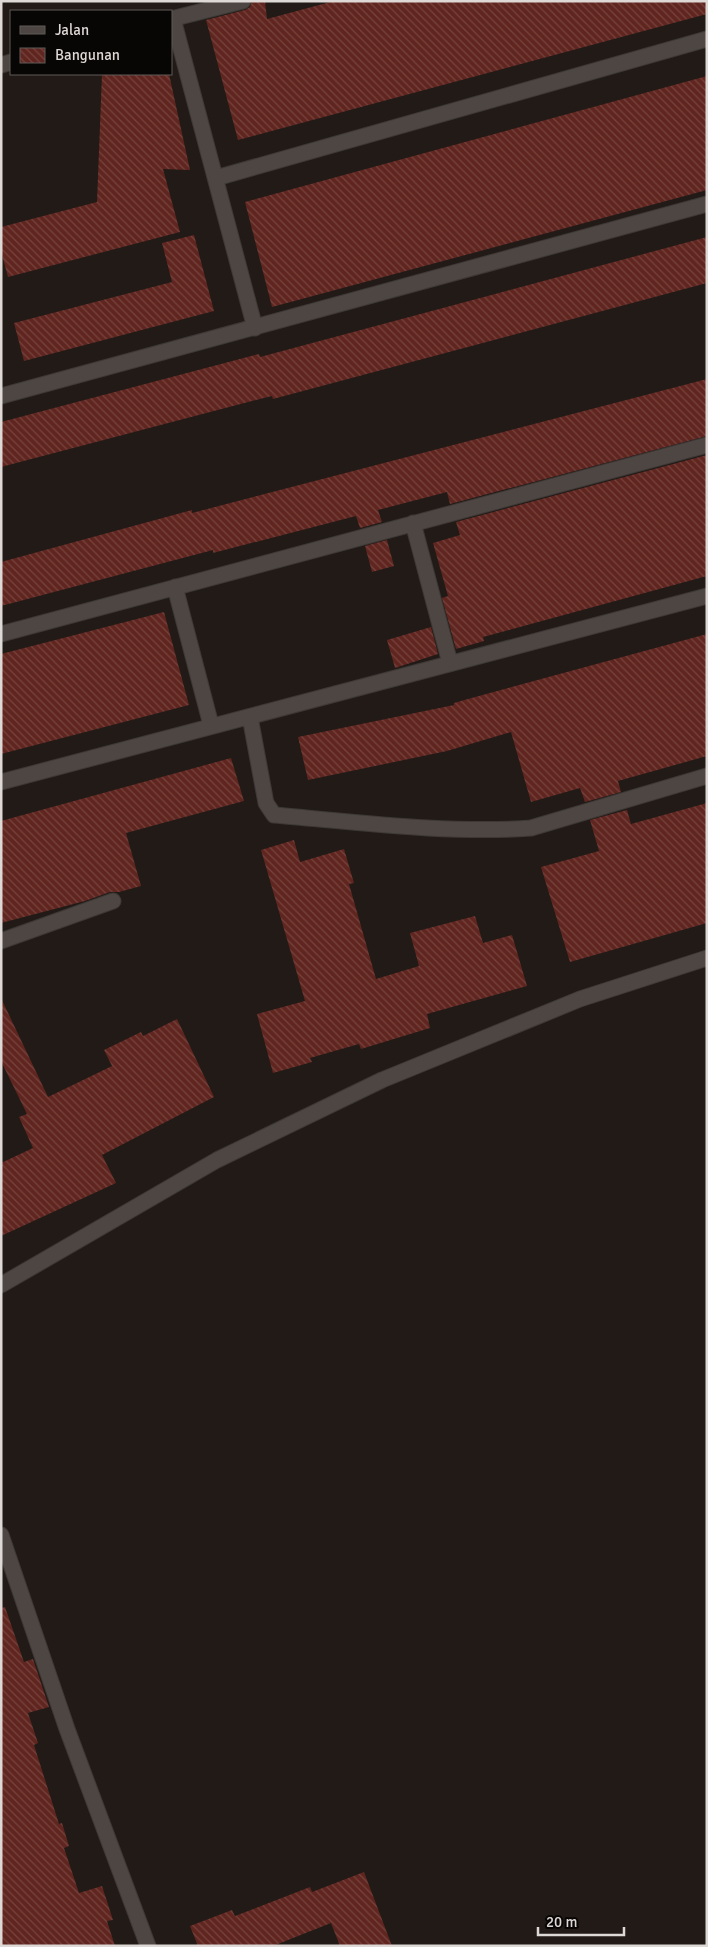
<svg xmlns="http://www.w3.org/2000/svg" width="708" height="1947" font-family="Signika,sans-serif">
<defs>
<pattern id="building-back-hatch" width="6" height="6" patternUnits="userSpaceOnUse" patternTransform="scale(1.25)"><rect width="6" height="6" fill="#60251f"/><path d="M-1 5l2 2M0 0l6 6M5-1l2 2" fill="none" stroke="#76443f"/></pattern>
</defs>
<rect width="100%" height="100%" fill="#211a16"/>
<path fill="url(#building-back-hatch)" d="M 252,1 L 265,1 L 267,19 L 334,1 L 707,1 L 707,14 L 238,140 L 206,20 L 245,10 L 250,7 Z
M 102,74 L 169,74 L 190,170 L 163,169 L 180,232 L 8,277 L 1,251 L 1,227 L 97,202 Z
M 707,76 L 707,190 L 272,307 L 245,202 Z
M 194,235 L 214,311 L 24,361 L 14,323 L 172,282 L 162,243 Z
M 707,237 L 707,283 L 273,399 L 272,396 L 252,401 L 1,467 L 1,422 L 259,354 L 260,357 Z
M 707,379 L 707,436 L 450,504 L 447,492 L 378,510 L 382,522 L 360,528 L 356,516 L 213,553 L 213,550 L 1,606 L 1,562 L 192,510 L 192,513 Z
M 707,455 L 707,576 L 483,637 L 484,641 L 456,649 L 442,598 L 448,596 L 433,543 L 460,535 L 456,522 Z
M 387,540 L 394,566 L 372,572 L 365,546 Z
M 164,612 L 189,705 L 1,754 L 1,654 Z
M 431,627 L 438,654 L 395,668 L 387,640 Z
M 707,634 L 707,756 L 618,781 L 621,792 L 585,802 L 580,788 L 531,802 L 511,732 L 447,751 L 308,780 L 298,737 L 454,705 L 454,703 L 468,699 Z
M 231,758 L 244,801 L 126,833 L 141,886 L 119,892 L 110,892 L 85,901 L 1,923 L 1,821 Z
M 707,803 L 707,923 L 570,962 L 541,867 L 599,851 L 590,820 L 627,810 L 631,824 Z
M 294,840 L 300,862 L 344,849 L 354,883 L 349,884 L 376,979 L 419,966 L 410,933 L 475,916 L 483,943 L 512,935 L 527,986 L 427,1014 L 430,1028 L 361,1049 L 359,1044 L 310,1058 L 312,1062 L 273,1073 L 257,1014 L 305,1001 L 261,850 Z
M 1,998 L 48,1097 L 112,1066 L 104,1050 L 141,1032 L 143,1036 L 177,1019 L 214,1097 L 102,1155 L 116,1183 L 1,1236 L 1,1163 L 33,1148 L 19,1117 L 27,1114 L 1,1061 Z
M 5,1607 L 24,1662 L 33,1659 L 49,1707 L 28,1713 L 38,1743 L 34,1745 L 59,1824 L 62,1823 L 69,1846 L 64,1848 L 79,1893 L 102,1886 L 113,1920 L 107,1921 L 115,1946 L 1,1946 L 1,1608 Z
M 364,1872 L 392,1946 L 340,1946 L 331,1923 L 273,1946 L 198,1946 L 190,1926 L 232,1910 L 235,1916 L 310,1887 L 312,1892 Z"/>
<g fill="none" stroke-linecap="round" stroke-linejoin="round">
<defs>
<path id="street" d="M 171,19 L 243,1
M 173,19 L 255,328
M 1,65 L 11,62
M 216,178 L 707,39
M 1,396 L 707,204
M 413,523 L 450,663
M 175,587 L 211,725
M 1,634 L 707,445
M 250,717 L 266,803 L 274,815 C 356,822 449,834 531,828 L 707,776
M 1,782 L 707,596
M 1,941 L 113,901
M 1,1285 L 217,1160 L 382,1080 L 580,999 L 707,958
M 1,1535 L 67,1729 L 148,1946"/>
</defs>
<use href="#street" stroke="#3d3836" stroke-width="17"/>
<use href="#street" stroke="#4e4642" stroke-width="15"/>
</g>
<rect width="708" height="1947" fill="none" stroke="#ded8d6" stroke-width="5"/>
<rect x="10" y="10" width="162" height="65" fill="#080605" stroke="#5e5a59"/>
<rect x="20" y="26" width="25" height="8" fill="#4e4642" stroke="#5e5a59"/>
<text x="55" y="35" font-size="15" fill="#ded8d6">Jalan</text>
<rect x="20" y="48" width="25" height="15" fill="url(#building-back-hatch)" stroke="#5e5a59"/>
<text x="55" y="60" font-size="15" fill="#ded8d6">Bangunan</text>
<path d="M538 1927v8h86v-8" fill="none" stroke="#ded8d6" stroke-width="2.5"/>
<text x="546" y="1927" font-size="15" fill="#ded8d6" stroke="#080605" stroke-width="4" paint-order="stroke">20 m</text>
</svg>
